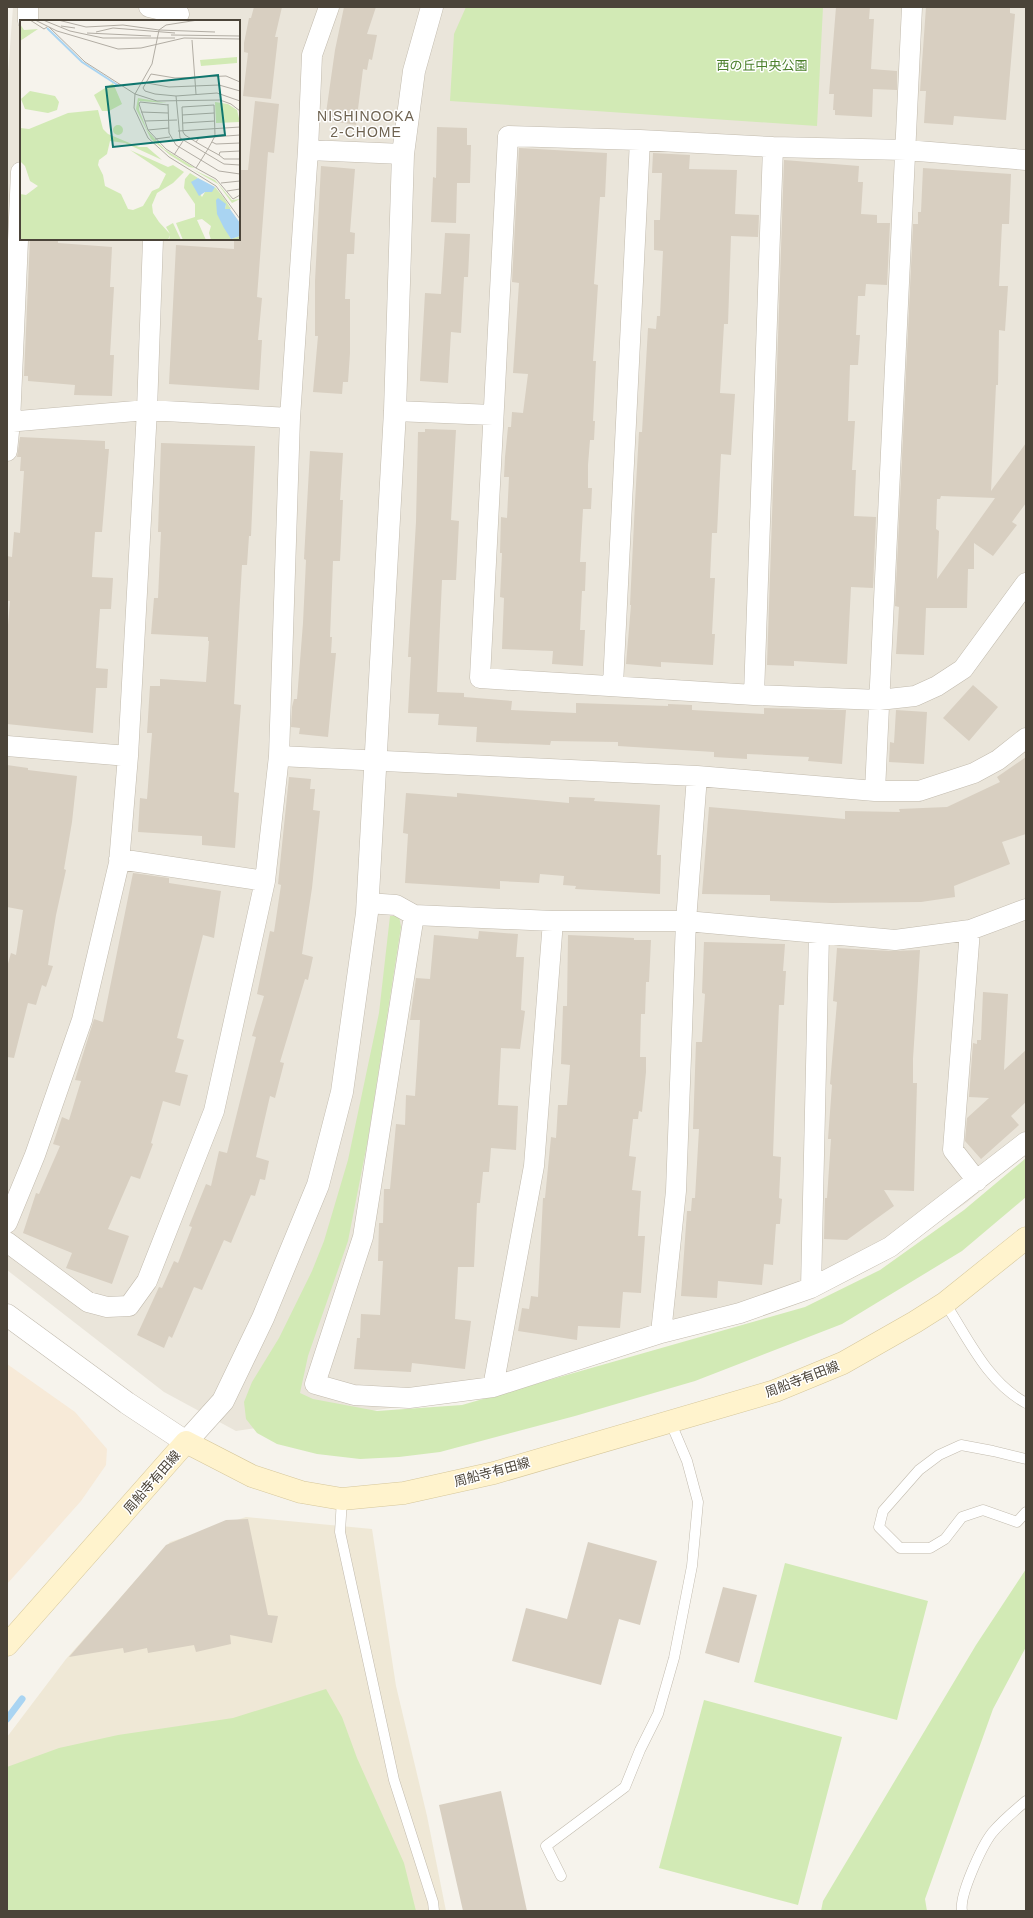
<svg xmlns="http://www.w3.org/2000/svg" width="1033" height="1918" font-family="Helvetica,'Noto Sans JP',sans-serif">
<rect width="100%" height="100%" fill="#f6f3ec"/>
<path fill="#eae5da" fill-rule="evenodd" d="M 13,7 L 1026,7 L 1026,1153 L 966,1203 L 888,1256 L 465,1397 L 236,1431 L 164,1392 L 7,1270 L 7,87 ZM 21,21 L 239,21 L 239,239 L 21,239 Z"/>
<path fill="#f7ead8" d="M 7,1364 L 75,1412 L 107,1449 L 106,1465 L 81,1501 L 7,1584 Z"/>
<path fill="#efe8d6" d="M 246,1517 L 372,1529 L 396,1686 L 427,1816 L 446,1911 L 7,1911 L 7,1737 L 66,1659 L 170,1542 Z"/>
<path fill="#d2eab5" d="M 466,7 L 823,7 L 817,126 L 450,101 L 454,34 Z
M 390,916 L 399,916 L 401,927 L 368,1139 L 348,1241 L 308,1356 L 300,1393 L 313,1399 L 377,1411 L 462,1405 L 805,1307 L 880,1270 L 964,1210 L 1026,1158 L 1026,1197 L 962,1251 L 842,1324 L 695,1381 L 575,1416 L 440,1452 L 399,1457 L 360,1459 L 317,1454 L 277,1444 L 257,1433 L 246,1419 L 244,1402 L 252,1382 L 279,1338 L 312,1271 L 324,1241 L 348,1160 L 379,1013 Z
M 785,1563 L 928,1601 L 897,1720 L 754,1682 Z
M 1026,1569 L 1026,1647 L 993,1709 L 925,1899 L 927,1911 L 821,1911 L 823,1901 L 976,1645 Z
M 326,1689 L 342,1717 L 357,1758 L 404,1863 L 416,1911 L 7,1911 L 7,1767 L 59,1748 L 118,1735 L 233,1718 Z
M 704,1700 L 842,1737 L 798,1905 L 659,1868 Z"/>
<g fill="none" stroke-linecap="round" stroke-linejoin="round">
<path stroke="#a9d4f2" stroke-width="7" d="M 7,1719 L 22,1699"/>
</g>
<path fill="#d8cfc1" fill-rule="evenodd" d="M 254,7 L 282,7 L 275,37 L 278,37 L 271,99 L 243,96 L 248,53 L 244,52 L 244,43 L 249,18 L 251,18 Z
M 344,7 L 376,7 L 367,34 L 377,35 L 372,60 L 369,59 L 367,70 L 363,69 L 356,125 L 325,120 L 335,50 Z
M 836,7 L 870,7 L 869,19 L 874,19 L 871,69 L 897,71 L 897,90 L 873,89 L 872,117 L 835,115 L 835,110 L 833,110 L 834,94 L 829,94 Z
M 926,7 L 1010,7 L 1010,13 L 1015,14 L 1006,120 L 954,116 L 953,125 L 924,123 L 926,91 L 920,91 Z
M 255,101 L 279,104 L 274,153 L 268,152 L 257,297 L 262,298 L 258,340 L 262,340 L 259,390 L 169,384 L 176,245 L 234,249 L 234,239 L 239,239 L 239,170 L 248,170 Z
M 437,127 L 467,128 L 467,145 L 471,145 L 470,183 L 457,183 L 456,223 L 431,222 L 433,177 L 436,178 Z
M 519,148 L 607,153 L 605,197 L 600,197 L 594,284 L 598,285 L 593,361 L 596,361 L 593,421 L 595,421 L 594,440 L 590,440 L 588,465 L 588,488 L 592,488 L 591,509 L 583,509 L 580,562 L 586,562 L 585,591 L 582,591 L 580,630 L 585,630 L 583,666 L 552,664 L 553,651 L 502,649 L 504,598 L 500,597 L 502,553 L 500,553 L 501,517 L 507,518 L 509,477 L 504,477 L 505,457 L 508,427 L 511,427 L 512,412 L 523,413 L 528,374 L 513,373 L 519,283 L 512,282 Z
M 653,153 L 690,155 L 689,169 L 737,170 L 735,214 L 759,215 L 758,237 L 731,236 L 728,324 L 724,324 L 720,393 L 735,394 L 731,455 L 721,454 L 717,533 L 712,533 L 710,578 L 715,578 L 712,634 L 715,634 L 713,665 L 661,662 L 661,667 L 626,664 L 631,605 L 630,605 L 635,502 L 639,432 L 642,432 L 648,328 L 656,329 L 657,316 L 660,316 L 663,251 L 654,250 L 654,220 L 660,220 L 662,173 L 652,173 Z
M 784,160 L 859,166 L 858,182 L 863,182 L 861,214 L 877,215 L 877,223 L 890,223 L 887,285 L 866,284 L 865,296 L 858,296 L 856,335 L 860,335 L 858,365 L 850,365 L 848,421 L 855,421 L 852,470 L 856,470 L 854,516 L 876,517 L 873,588 L 851,587 L 847,664 L 794,661 L 794,666 L 767,665 Z
M 321,166 L 355,169 L 350,232 L 355,233 L 354,254 L 347,254 L 345,299 L 350,299 L 350,353 L 348,382 L 343,382 L 342,394 L 313,392 L 318,336 L 315,336 L 315,281 Z
M 923,168 L 1011,174 L 1009,224 L 1002,224 L 999,286 L 1008,286 L 1005,331 L 999,330 L 998,385 L 996,385 L 991,491 L 1026,443 L 1026,503 L 1012,522 L 1017,525 L 993,556 L 974,543 L 974,569 L 968,569 L 967,608 L 926,608 L 924,655 L 896,654 L 899,607 L 895,606 L 913,224 L 918,224 L 918,212 L 921,212 ZM 941,496 L 995,498 L 937,579 L 939,531 L 936,529 L 937,499 L 940,499 Z
M 445,233 L 470,234 L 468,277 L 464,277 L 461,333 L 451,332 L 448,383 L 420,381 L 425,293 L 441,294 Z
M 30,239 L 58,239 L 58,243 L 112,247 L 110,287 L 114,287 L 110,355 L 114,355 L 112,396 L 74,395 L 75,385 L 28,381 L 28,376 L 24,376 Z
M 425,429 L 456,430 L 451,520 L 459,521 L 456,580 L 442,580 L 437,692 L 464,693 L 464,697 L 512,701 L 511,710 L 576,713 L 576,703 L 668,706 L 668,704 L 692,705 L 692,710 L 764,714 L 764,708 L 846,710 L 842,764 L 808,761 L 809,757 L 747,754 L 747,759 L 714,757 L 714,752 L 618,746 L 618,742 L 551,741 L 550,745 L 476,742 L 477,727 L 438,725 L 439,714 L 408,713 L 411,657 L 408,657 L 416,522 L 418,432 L 425,432 Z
M 20,437 L 105,441 L 105,449 L 109,449 L 102,532 L 95,532 L 92,577 L 113,578 L 111,609 L 100,609 L 96,668 L 108,669 L 107,688 L 96,688 L 93,733 L 7,724 L 7,637 L 10,601 L 7,601 L 7,556 L 12,557 L 14,532 L 20,533 L 24,471 L 20,471 L 21,457 L 17,457 Z
M 161,443 L 255,446 L 251,536 L 249,536 L 247,565 L 242,565 L 234,704 L 241,705 L 234,792 L 239,793 L 235,848 L 202,845 L 202,836 L 138,832 L 140,798 L 147,799 L 152,733 L 147,733 L 150,686 L 160,686 L 160,679 L 206,682 L 209,641 L 208,641 L 208,637 L 151,634 L 154,598 L 158,598 L 161,532 L 158,532 Z
M 310,451 L 343,453 L 340,500 L 343,500 L 340,561 L 333,561 L 330,637 L 332,637 L 331,653 L 336,653 L 328,737 L 299,734 L 300,728 L 291,727 L 292,707 L 294,699 L 297,699 L 303,623 L 306,560 L 304,559 Z
M 973,685 L 998,707 L 969,741 L 943,718 Z
M 896,710 L 927,712 L 924,764 L 889,762 L 890,742 L 894,743 Z
M 1026,757 L 1026,834 L 1002,842 L 1010,864 L 954,886 L 955,897 L 921,902 L 832,903 L 770,901 L 770,895 L 702,894 L 709,807 L 845,819 L 845,811 L 900,812 L 899,809 L 947,807 L 1000,782 L 997,777 Z
M 7,765 L 28,768 L 28,770 L 77,776 L 72,822 L 64,869 L 66,870 L 56,915 L 48,965 L 53,966 L 46,987 L 42,985 L 36,1005 L 28,1003 L 14,1058 L 7,1057 L 7,967 L 11,953 L 16,955 L 23,910 L 7,907 Z
M 289,777 L 311,779 L 310,789 L 315,789 L 313,810 L 320,811 L 312,888 L 302,954 L 313,957 L 308,980 L 305,979 L 280,1062 L 284,1063 L 275,1098 L 270,1096 L 256,1157 L 269,1161 L 265,1180 L 260,1179 L 255,1196 L 251,1195 L 231,1243 L 224,1240 L 202,1290 L 194,1287 L 172,1338 L 169,1336 L 164,1348 L 137,1335 L 159,1287 L 162,1288 L 174,1261 L 178,1263 L 192,1227 L 189,1226 L 206,1184 L 211,1186 L 219,1151 L 227,1153 L 256,1037 L 252,1036 L 264,996 L 257,994 L 270,931 L 274,932 L 281,885 L 278,884 Z
M 406,793 L 457,797 L 457,793 L 569,803 L 569,797 L 595,798 L 594,801 L 660,805 L 657,855 L 661,855 L 660,894 L 575,889 L 576,886 L 563,885 L 564,876 L 540,874 L 539,883 L 500,881 L 500,889 L 405,883 L 408,834 L 403,833 Z
M 133,873 L 169,878 L 169,883 L 221,891 L 214,938 L 203,935 L 177,1038 L 184,1040 L 175,1072 L 188,1075 L 180,1106 L 163,1101 L 151,1143 L 153,1144 L 140,1179 L 131,1176 L 108,1229 L 129,1236 L 112,1284 L 66,1268 L 72,1253 L 23,1233 L 36,1193 L 39,1194 L 60,1146 L 53,1144 L 62,1117 L 69,1120 L 81,1081 L 75,1080 L 94,1019 L 103,1022 Z
M 479,931 L 518,934 L 516,957 L 524,957 L 521,1010 L 525,1011 L 520,1049 L 501,1048 L 498,1105 L 518,1106 L 516,1150 L 491,1148 L 489,1172 L 483,1172 L 480,1203 L 477,1203 L 474,1267 L 458,1267 L 455,1319 L 471,1321 L 465,1369 L 412,1363 L 411,1372 L 354,1369 L 357,1338 L 360,1338 L 361,1314 L 380,1315 L 383,1261 L 378,1261 L 379,1223 L 383,1223 L 384,1189 L 390,1189 L 396,1124 L 405,1125 L 406,1095 L 415,1096 L 420,1020 L 410,1020 L 416,978 L 430,979 L 434,935 L 478,939 Z
M 568,935 L 634,938 L 634,940 L 651,940 L 649,982 L 646,982 L 645,1014 L 641,1014 L 640,1057 L 646,1057 L 646,1072 L 642,1112 L 639,1111 L 638,1119 L 633,1119 L 629,1156 L 636,1157 L 632,1190 L 641,1191 L 638,1236 L 645,1236 L 641,1293 L 623,1292 L 620,1328 L 578,1326 L 577,1340 L 518,1331 L 522,1308 L 529,1309 L 531,1296 L 538,1297 L 543,1198 L 545,1198 L 551,1137 L 556,1138 L 558,1105 L 567,1105 L 570,1065 L 561,1064 L 563,1006 L 567,1006 Z
M 704,942 L 785,944 L 783,971 L 786,971 L 784,1005 L 779,1005 L 775,1100 L 773,1156 L 781,1157 L 779,1198 L 782,1199 L 780,1224 L 776,1224 L 773,1265 L 764,1264 L 762,1285 L 718,1281 L 717,1298 L 681,1296 L 687,1211 L 691,1211 L 692,1198 L 695,1198 L 699,1129 L 693,1129 L 696,1042 L 702,1042 L 705,994 L 702,993 Z
M 837,948 L 891,951 L 920,950 L 913,1059 L 913,1083 L 917,1083 L 914,1191 L 884,1190 L 894,1206 L 847,1240 L 824,1239 L 825,1198 L 827,1198 L 831,1139 L 828,1139 L 832,1085 L 830,1084 L 837,1002 L 833,1001 Z
M 983,992 L 1008,994 L 1004,1070 L 1026,1050 L 1026,1102 L 1011,1116 L 1019,1125 L 981,1159 L 965,1141 L 967,1118 L 989,1098 L 969,1097 L 973,1043 L 977,1044 L 977,1040 L 981,1040 Z
M 248,1519 L 268,1615 L 278,1616 L 272,1643 L 230,1635 L 231,1644 L 196,1652 L 194,1645 L 148,1653 L 147,1648 L 124,1653 L 123,1648 L 69,1657 L 166,1545 L 226,1520 Z
M 588,1542 L 657,1561 L 640,1625 L 619,1619 L 601,1685 L 512,1661 L 526,1608 L 567,1619 Z
M 723,1587 L 757,1595 L 739,1663 L 705,1653 Z
M 501,1791 L 527,1911 L 463,1911 L 439,1805 Z"/>
<g fill="none" stroke-linecap="round" stroke-linejoin="round">
<defs>
<path id="service" d="M 945,1303 C 968,1338 987,1382 1026,1403
M 1026,1459 L 993,1451 L 961,1445 L 939,1455 L 919,1470 L 883,1511 L 879,1527 L 900,1548 L 930,1548 L 945,1539 L 962,1517 L 983,1510 L 1017,1522 L 1026,1512
M 342,1499 L 340,1532 L 394,1780 L 433,1902 L 434,1911
M 561,1876 L 546,1846 L 625,1787 L 640,1750 L 658,1714 L 674,1658 L 692,1566 L 698,1502 L 687,1461 L 670,1421
M 962,1911 C 959,1895 982,1846 992,1833 C 1002,1821 1014,1811 1026,1801"/>
<path id="minor" d="M 149,7 L 179,14
M 329,7 L 312,55 L 308,150 L 290,418 L 279,756 L 697,776 L 875,791 L 919,791 L 974,773 L 998,760 L 1026,738
M 28,21 L 28,7
M 308,150 L 403,154
M 1026,160 L 906,150 L 773,147 L 640,140 L 508,136 L 480,678 L 754,695 L 879,700 L 915,696 L 937,686 L 963,669 L 1026,583
M 395,411 L 493,415
M 7,422 L 147,410 L 290,418
M 7,451 L 10,422 L 21,172
M 613,685 L 640,140
M 754,695 L 773,147
M 7,746 L 128,756
M 875,791 L 912,7
M 119,859 L 265,881
M 367,903 L 396,905 L 414,915 L 553,921 L 686,921 L 895,940 L 970,930 L 1026,909
M 414,915 L 363,1237 L 315,1384 L 354,1395 L 409,1398 L 493,1387 L 661,1333 L 740,1313 L 811,1288 L 890,1247 L 1026,1142
M 970,930 L 953,1150 L 977,1181
M 7,1223 L 35,1155 L 82,1020 L 119,863 L 128,756 L 147,410 L 153,239
M 7,1242 L 88,1302 L 107,1307 L 129,1306 L 147,1281 L 214,1111 L 265,881 L 279,756
M 811,1288 L 819,934
M 661,1333 L 676,1191 L 686,921 L 697,776
M 493,1387 L 534,1166 L 553,921"/>
<path id="tertiary" d="M 7,1315 L 127,1403 L 186,1442 L 223,1401 L 263,1318 L 318,1185 L 342,1092 L 367,913 L 395,411 L 403,154 L 414,71 L 432,7"/>
<path id="secondary" d="M 7,1645 L 186,1442 L 252,1476 L 301,1492 L 342,1499 L 404,1493 L 494,1473 L 775,1391 L 843,1363 L 915,1322 L 945,1303 L 1026,1238"/>
</defs>
<use href="#service" stroke="#c2bbae" stroke-width="11"/>
<use href="#minor" stroke="#c2bbae" stroke-width="21"/>
<use href="#tertiary" stroke="#c2bbae" stroke-width="23"/>
<use href="#secondary" stroke="#d6c79b" stroke-width="23"/>
<use href="#service" stroke="#fff" stroke-width="10"/>
<use href="#minor" stroke="#fff" stroke-width="20"/>
<use href="#tertiary" stroke="#fff" stroke-width="22"/>
<use href="#secondary" stroke="#fff3cd" stroke-width="22"/>
</g>
<g text-anchor="middle" dominant-baseline="central" stroke-width="3" stroke-linejoin="round" paint-order="stroke">
<g font-size="13" fill="#4a7f2a" stroke="#fff">
<text x="762" y="65">西の丘中央公園</text>
</g>
<g font-size="13" fill="#4b4439" stroke="#fff">
<text transform="translate(802 1379) rotate(-21)">周船寺有田線</text>
<text transform="translate(492 1472) rotate(-15)">周船寺有田線</text>
<text transform="translate(152 1482) rotate(-49)">周船寺有田線</text>
</g>
<g font-size="14" letter-spacing="1" fill="#6e6250" stroke="#fff">
<text x="366" y="116">NISHINOOKA<tspan x="366" dy="16">2-CHOME</tspan></text>
</g>
</g>
<g transform="translate(20 20)">
<rect width="220" height="220" fill="#f6f3ec"/>
<path d="M 0,4 L 4,10 L 18,9 L 0,21 ZM 217,37 L 217,43 L 181,46 L 180,40 ZM 93,63 L 102,84 L 89,91 L 82,91 L 74,75 ZM 10,71 L 35,76 L 39,82 L 37,90 L 28,93 L 5,89 L 1,79 ZM 118,78 L 147,83 L 119,81 L 119,90 L 127,110 L 144,129 L 175,148 L 169,147 L 150,135 L 131,119 L 116,89 ZM 195,82 L 208,84 L 217,90 L 220,102 L 196,103 ZM 78,90 L 83,109 L 88,114 L 119,127 L 127,127 L 142,140 L 105,123 L 90,121 L 87,134 L 79,140 L 78,145 L 83,155 L 85,166 L 101,174 L 108,189 L 113,190 L 123,186 L 132,171 L 139,168 L 146,154 L 110,130 L 148,147 L 153,145 L 164,152 L 153,163 L 137,173 L 132,185 L 133,193 L 139,202 L 150,214 L 146,207 L 153,203 L 161,220 L 149,220 L 150,215 L 148,220 L 0,220 L 0,174 L 6,175 L 18,166 L 10,161 L 5,146 L 0,141 L 0,108 L 9,109 L 48,93 ZM93 110a5 5 0 1 1 10 0a5 5 0 1 1-10 0ZM 172,149 L 195,160 L 212,180 L 220,179 L 212,183 L 198,164 ZM 170,153 L 178,158 L 172,163 L 182,177 L 185,172 L 191,172 L 195,167 L 204,178 L 211,189 L 205,189 L 206,184 L 198,185 L 198,195 L 211,219 L 220,216 L 220,219 L 191,220 L 189,213 L 191,206 L 182,199 L 177,200 L 186,220 L 163,220 L 156,203 L 175,197 L 175,184 L 164,168 L 165,159 Z" fill="#d2eab5"/>
<path d="M 178,158 L 195,167 L 192,172 L 185,172 L 179,176 L 171,162 ZM 198,178 L 206,184 L 205,189 L 210,189 L 220,203 L 220,216 L 211,219 L 204,208 L 197,194 L 196,180 Z" fill="#a9d4f2"/>
<path fill="none" stroke="#a9d4f2" stroke-width="2" d="M 27,8 L 62,42 L 99,66"/>
<path fill="none" stroke="#b2ada4" stroke-width="1" d="M 10,0 L 24,9 L 27,7M 15,0 L 37,11 L 98,29 L 121,28 L 164,18 L 220,19M 23,0 L 50,11 L 83,18 L 155,18M 38,0 L 66,7 L 103,5 L 139,10 L 195,12M 178,0 L 146,5 L 139,10 L 132,44 L 115,74 L 137,81 L 200,80 L 211,84 L 220,91M 41,6 L 55,8M 29,7 L 65,42 L 115,74 L 114,88 L 128,118 L 149,137 L 196,166 L 220,199M 76,12 L 93,8 L 155,13M 67,13 L 131,16M 151,15 L 220,16M 172,20 L 176,74M 127,63 L 149,67 L 199,65 L 220,71M 156,76 L 135,74 L 125,71 L 123,68 L 131,54 L 155,58 L 206,56 L 220,62M 220,81 L 197,73 L 156,76 L 160,118 L 204,144 L 220,145M 148,84 L 149,113 L 156,125 L 199,151 L 220,154M 148,85 L 120,82 L 119,84 L 128,110 L 146,129 L 176,148 L 188,129 L 195,116 L 194,85 L 162,87 L 163,112 L 165,115 L 176,122 L 188,129 L 199,135 L 204,139 L 220,139M 121,92 L 148,93M 162,95 L 194,93M 125,101 L 157,100M 163,103 L 195,101M 128,110 L 149,108M 158,111 L 220,107M 135,119 L 150,117M 176,122 L 179,118 L 220,115M 192,122 L 196,124 L 220,123M 154,135 L 163,121M 199,135 L 200,132 L 220,131M 176,148 L 196,159 L 213,179 L 220,175M 201,163 L 220,161M 207,171 L 220,169"/>
<path fill="#0f766e" fill-opacity="0.15" stroke="#0f766e" stroke-width="2" d="M 198,55 L 205,115 L 93,127 L 86,67 Z"/>
<rect width="220" height="220" fill="none" stroke="#4b4439" stroke-width="2"/>
</g>
<rect width="1033" height="1918" fill="none" stroke="#4b4439" stroke-width="16"/>
</svg>
